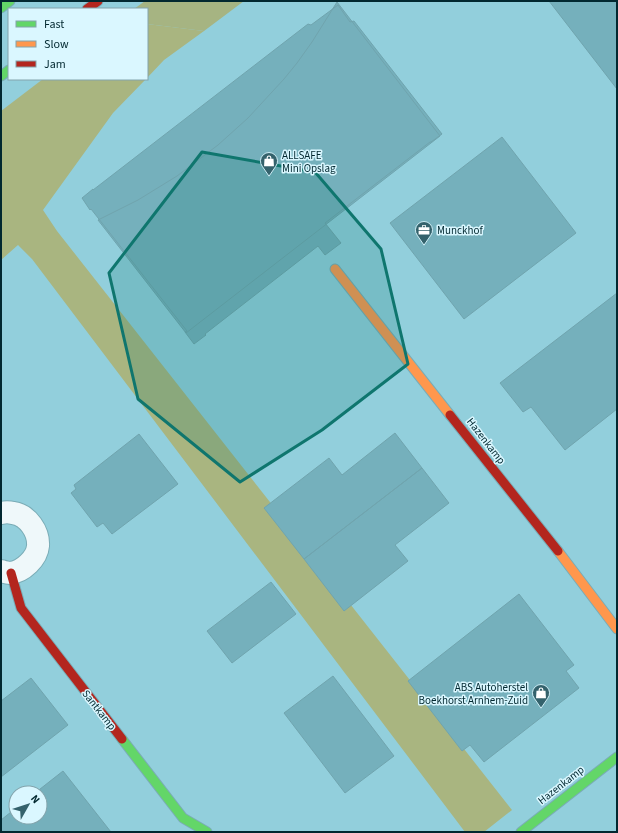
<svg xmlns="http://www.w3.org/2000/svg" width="618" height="833" font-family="'Source Sans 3',sans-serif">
<rect width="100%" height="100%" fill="#92cfdc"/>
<path fill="#a6b482" d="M 145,1 L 244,1 L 204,31 L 147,24 L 147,9 L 134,9 Z"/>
<path fill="#a9b580" d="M 147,24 L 204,31 L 164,60 L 147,78 Z
M 43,79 L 146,79 L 113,113 L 43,210 L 57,231 L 512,810 L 484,832 L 465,832 L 32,259 L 18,245 L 1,260 L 1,111 Z"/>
<path fill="#75b0bc" stroke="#70a4ae" d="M 549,1 L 617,1 L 617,89 Z
M 337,2 L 440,136 L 186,333 L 98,220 L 138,200 L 177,176 L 218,145 L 248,118 L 284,79 L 297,63 L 312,42 Z
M 338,5 L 350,22 L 354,21 L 442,134 L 431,142 L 430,142 L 325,223 L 341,243 L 325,255 L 318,246 L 205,334 L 206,335 L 194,344 L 185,332 L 187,331 L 91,209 L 90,210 L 82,198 L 93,189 L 93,190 L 308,24 L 311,25 Z
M 502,137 L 576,233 L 464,319 L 390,223 Z
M 617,293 L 617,409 L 565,450 L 531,407 L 523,412 L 500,383 Z
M 395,433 L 422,468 L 304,559 L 264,508 L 329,458 L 342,475 Z
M 139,434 L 178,484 L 112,534 L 103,523 L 97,527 L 71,493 L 76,489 L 74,485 Z
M 422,468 L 449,503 L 395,545 L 408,561 L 344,611 L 304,559 Z
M 271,582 L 296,614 L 232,663 L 207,631 Z
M 519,594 L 574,665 L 566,671 L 579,688 L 484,762 L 470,745 L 462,751 L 408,681 Z
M 333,676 L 394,756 L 345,793 L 284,713 Z
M 31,678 L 68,725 L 1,777 L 1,701 Z
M 63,771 L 111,832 L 1,832 L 1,820 L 16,808 L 16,817 L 40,817 L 40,793 L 35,793 Z"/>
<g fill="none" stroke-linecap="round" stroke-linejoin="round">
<defs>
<path id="street" d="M 1,513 C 5,512 9,512 13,513 C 28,515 39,532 38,546 C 37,558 23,572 10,573 C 8,573 4,572 1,571"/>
<path id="fast" d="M 1,8 L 10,1
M 1,76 L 9,70
M 122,739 L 183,818 L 207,832
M 521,832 L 617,757"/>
<path id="slow" d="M 335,269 L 450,415
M 558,551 L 617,629"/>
<path id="jam" d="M 87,9 L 98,1
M 450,415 L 558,551
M 11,573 L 21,608 L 122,739"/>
</defs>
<use href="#street" stroke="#7aacb6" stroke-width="24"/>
<use href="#fast" stroke="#7aacb6" stroke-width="11"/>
<use href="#slow" stroke="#7aacb6" stroke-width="11"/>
<use href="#jam" stroke="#7aacb6" stroke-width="11"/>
<use href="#street" stroke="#eff8fa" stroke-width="22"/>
<use href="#fast" stroke="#63d668" stroke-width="9"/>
<use href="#slow" stroke="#ff974d" stroke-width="9"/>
<use href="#jam" stroke="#b3261e" stroke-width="9"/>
</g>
<path fill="#0f766e" fill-opacity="0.2" stroke="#0f766e" stroke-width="3" stroke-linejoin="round" d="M 202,152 L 315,172 L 381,249 L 408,364 L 322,430 L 240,482 L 138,399 L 109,273 Z"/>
<defs>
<symbol id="shop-pin" viewBox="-11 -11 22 30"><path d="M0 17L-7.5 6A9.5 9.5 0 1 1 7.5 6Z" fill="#34626c" stroke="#daf7ff"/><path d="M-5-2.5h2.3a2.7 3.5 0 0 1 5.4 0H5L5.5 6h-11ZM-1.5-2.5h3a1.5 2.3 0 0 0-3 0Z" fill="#fff"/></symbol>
<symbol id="office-pin" viewBox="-11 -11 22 30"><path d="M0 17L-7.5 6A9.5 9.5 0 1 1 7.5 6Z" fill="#34626c" stroke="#daf7ff"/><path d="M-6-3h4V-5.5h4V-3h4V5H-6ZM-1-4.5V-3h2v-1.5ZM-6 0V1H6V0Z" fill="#fff"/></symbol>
</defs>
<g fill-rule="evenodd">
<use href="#shop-pin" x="259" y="151" width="20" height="27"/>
<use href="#office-pin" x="414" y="220" width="20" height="27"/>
<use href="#shop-pin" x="531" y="683" width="20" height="27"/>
</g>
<g text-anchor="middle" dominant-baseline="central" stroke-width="3" stroke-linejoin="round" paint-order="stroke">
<g font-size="11" fill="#022830" stroke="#daf7ff" text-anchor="start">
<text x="282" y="155">ALLSAFE<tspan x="282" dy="13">Mini Opslag</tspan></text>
<text x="437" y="230">Munckhof</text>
<text x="528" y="687" text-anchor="end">ABS Autoherstel<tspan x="528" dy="13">Boekhorst Arnhem-Zuid</tspan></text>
</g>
<g font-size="11" fill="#022830" stroke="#daf7ff">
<text transform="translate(486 441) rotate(52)">Hazenkamp</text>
<text transform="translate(99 710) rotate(52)">Santkamp</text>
<text transform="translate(561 785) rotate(-38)">Hazenkamp</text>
</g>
</g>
<rect width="618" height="833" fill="none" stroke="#022830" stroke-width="4"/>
<rect x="8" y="8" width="140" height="72" fill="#daf7ff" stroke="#84a4ac"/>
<rect x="16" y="21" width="20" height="6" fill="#63d668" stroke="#84a4ac"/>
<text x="44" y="28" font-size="12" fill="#022830">Fast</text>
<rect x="16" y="41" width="20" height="6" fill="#ff974d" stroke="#84a4ac"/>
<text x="44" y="48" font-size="12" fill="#022830">Slow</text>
<rect x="16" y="61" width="20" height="6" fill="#b3261e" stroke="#84a4ac"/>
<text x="44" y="68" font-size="12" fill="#022830">Jam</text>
<g transform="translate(28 805) rotate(51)"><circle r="19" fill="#daf7ff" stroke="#84a4ac"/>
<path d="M0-3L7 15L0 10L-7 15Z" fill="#34626c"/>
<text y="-6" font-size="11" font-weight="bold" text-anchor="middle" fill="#022830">N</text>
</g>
</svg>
